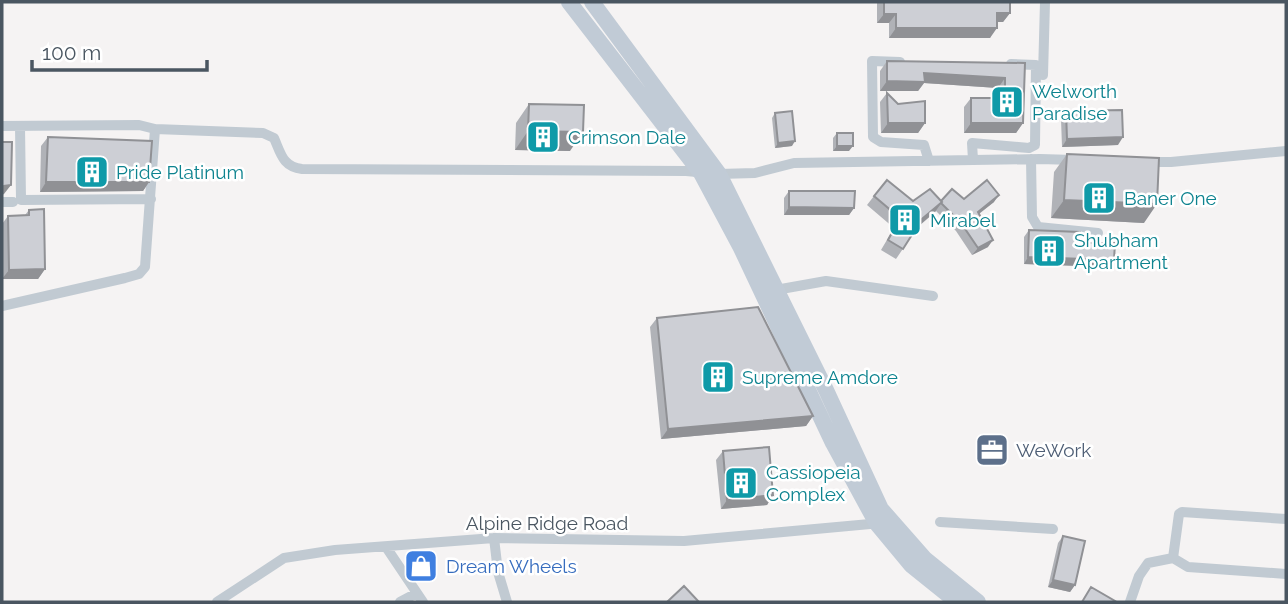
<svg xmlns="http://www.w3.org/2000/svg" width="1288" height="604" font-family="Raleway,sans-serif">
<rect width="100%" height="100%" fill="#f5f3f3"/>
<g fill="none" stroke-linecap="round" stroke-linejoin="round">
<path stroke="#c1cad2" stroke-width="10" d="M 900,62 L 872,61 L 873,137 L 881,142 L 924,145 L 929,161
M 1043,75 L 1045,2
M 2,126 L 139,125 L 155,129 L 263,133 L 274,138 C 281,154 283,167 302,169 L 686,171 L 719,174 L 755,173 L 794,163 L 1040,159 L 1074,160
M 20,126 L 21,200 L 151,199
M 1031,159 L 1032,217 L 1038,227 L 1098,233
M 973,160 L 972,143 L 1029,148 L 1035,145 L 1036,65 L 1011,64
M 1146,162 L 1171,162 L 1286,151
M 2,202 L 13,202
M 770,291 L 826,281 L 933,296
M 2,306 L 125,278 L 139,274 L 145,267 L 155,129
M 940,522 L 1053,529
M 494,538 L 498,572 L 507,602
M 386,547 L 423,602
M 1173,558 L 1179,514 L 1182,512 L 1286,519
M 1173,558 L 1188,567 L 1286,574
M 217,602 L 284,558 L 335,550 L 494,538 L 684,541 L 881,523
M 400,602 L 417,593
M 1130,602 L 1139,576 L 1148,563 L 1173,558"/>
<path stroke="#c1cbd6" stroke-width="16" d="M 569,2 L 701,173 L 741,248 L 833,443 L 877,524 L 911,565 L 957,602
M 592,2 L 719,174 L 826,390 L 881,509 L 925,559 L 978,602"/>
</g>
<path fill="#b0b2b7" d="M 877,2 L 974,2 L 1010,13 L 1003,22 L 997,22 L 990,38 L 889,38 L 889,23 L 877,23 Z
M 887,61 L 1025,63 L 1023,123 L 1016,133 L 964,133 L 964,107 L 971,98 L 997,98 L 998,97 L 998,88 L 924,83 L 918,91 L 880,91 L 880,71 Z
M 887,93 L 898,104 L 925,123 L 918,133 L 881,133 L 880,102 Z
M 529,104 L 570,151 L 515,150 L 516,123 Z
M 1066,111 L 1118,145 L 1062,147 L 1061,119 Z
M 775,113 L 792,146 L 775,148 L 772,118 Z
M 837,133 L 849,151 L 833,151 L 833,138 Z
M 48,137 L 149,182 L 143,191 L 40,192 L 41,146 Z
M 1067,154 L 1144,223 L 1051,218 L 1054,172 Z
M 789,191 L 854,208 L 849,215 L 784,215 L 784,198 Z
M 874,196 L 913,201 L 941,201 L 964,199 L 994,202 L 979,214 L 988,247 L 972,255 L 956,231 L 936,211 L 917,228 L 896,259 L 881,250 L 894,228 L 867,205 Z
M 29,210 L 45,269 L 38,279 L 2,279 L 2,224 L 8,216 L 25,215 Z
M 1029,230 L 1080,243 L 1114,260 L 1110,267 L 1024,264 L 1024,237 Z
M 657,318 L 813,416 L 806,426 L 661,439 L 650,327 Z
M 723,451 L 773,495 L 767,505 L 721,509 L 716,460 Z
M 1063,536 L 1075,585 L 1070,592 L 1048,587 L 1058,543 Z"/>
<path fill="#909195" d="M 997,13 L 1010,13 L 1003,22 L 990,22 Z
M 884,14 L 896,14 L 889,23 L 877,23 Z
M 896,28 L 997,28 L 990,38 L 889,38 Z
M 924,73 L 1005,78 L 998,88 L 924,83 L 918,91 L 880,91 L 887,81 Z
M 888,123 L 925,123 L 918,133 L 881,133 Z
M 971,123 L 1023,123 L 1016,133 L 964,133 Z
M 528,131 L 583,132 L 570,151 L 515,150 Z
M 1123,137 L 1118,145 L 1062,147 L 1067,139 Z
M 795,141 L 792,146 L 775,148 L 778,143 Z
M 837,146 L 853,146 L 849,151 L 833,151 Z
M 46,182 L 149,182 L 143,191 L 40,192 Z
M 11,185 L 4,194 L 2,195 L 2,190 L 4,186 Z
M 999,195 L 994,202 L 972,219 L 978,212 Z
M 1064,200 L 1157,204 L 1144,223 L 1051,218 Z
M 942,202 L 935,212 L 915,229 L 922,219 Z
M 789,207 L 854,208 L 849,215 L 784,215 Z
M 993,240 L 988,247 L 972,255 L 978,248 Z
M 1028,257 L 1114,260 L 1110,267 L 1024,264 Z
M 45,269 L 38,279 L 2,279 L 9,270 Z
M 813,416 L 806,426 L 661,439 L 668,429 Z
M 773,495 L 767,505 L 721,509 L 727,500 Z
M 1053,580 L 1075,585 L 1070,592 L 1048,587 Z"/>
<path fill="#cdcfd5" stroke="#909195" stroke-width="2" d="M 884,2 L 1010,2 L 1010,13 L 997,13 L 997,28 L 896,28 L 896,14 L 884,14 Z
M 887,61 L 1025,63 L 1023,123 L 971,123 L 971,98 L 997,98 L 1005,91 L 1005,78 L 924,73 L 925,82 L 887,81 Z
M 887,93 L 898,104 L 925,101 L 925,123 L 888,123 Z
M 529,104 L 584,105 L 583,132 L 528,131 Z
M 1122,110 L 1123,137 L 1067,139 L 1066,111 Z
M 792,111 L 795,141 L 778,143 L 775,113 Z
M 837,133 L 853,133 L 853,146 L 837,146 Z
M 48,137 L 152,141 L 149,182 L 46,182 Z
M 2,142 L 12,142 L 11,185 L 4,186 L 2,190 Z
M 1067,154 L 1159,158 L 1157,204 L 1064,200 Z
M 887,180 L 913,201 L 930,189 L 942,202 L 922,219 L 903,249 L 888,240 L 900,218 L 874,196 Z
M 987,180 L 999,195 L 978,212 L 993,240 L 978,248 L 961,223 L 941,203 L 942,202 L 941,201 L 952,189 L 964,199 Z
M 789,191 L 855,191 L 854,208 L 789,207 Z
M 44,209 L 45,269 L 9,270 L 8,216 L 29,215 L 29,210 Z
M 1029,230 L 1080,232 L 1080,243 L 1115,243 L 1114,260 L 1028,257 Z
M 758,307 L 813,416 L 668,429 L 657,318 Z
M 769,447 L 773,495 L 727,500 L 723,451 Z
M 1063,536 L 1085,541 L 1075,585 L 1053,580 Z
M 684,586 L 699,602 L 667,602 Z
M 1091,587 L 1115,601 L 1114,602 L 1082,602 Z"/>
<defs>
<symbol id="building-square" viewBox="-11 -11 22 22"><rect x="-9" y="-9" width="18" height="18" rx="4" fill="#0f9aa8" stroke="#fff"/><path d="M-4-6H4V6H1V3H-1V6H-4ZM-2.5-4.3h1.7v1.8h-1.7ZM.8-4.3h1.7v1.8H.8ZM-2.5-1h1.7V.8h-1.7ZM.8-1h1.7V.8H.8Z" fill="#fff"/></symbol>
<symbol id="office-square" viewBox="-11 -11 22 22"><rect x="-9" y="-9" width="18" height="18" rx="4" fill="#5c6f8a" stroke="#fff"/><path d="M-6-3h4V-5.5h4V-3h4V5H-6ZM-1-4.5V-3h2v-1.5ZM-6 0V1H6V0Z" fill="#fff"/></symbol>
<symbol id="shop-square" viewBox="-11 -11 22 22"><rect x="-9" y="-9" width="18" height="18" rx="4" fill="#3f7fe0" stroke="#fff"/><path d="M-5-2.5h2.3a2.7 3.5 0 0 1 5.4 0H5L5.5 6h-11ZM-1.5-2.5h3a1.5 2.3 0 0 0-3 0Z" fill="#fff"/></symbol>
</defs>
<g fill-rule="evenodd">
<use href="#building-square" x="988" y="83" width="38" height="38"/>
<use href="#building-square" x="524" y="118" width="38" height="38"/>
<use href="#building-square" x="73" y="153" width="38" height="38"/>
<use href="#building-square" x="1080" y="179" width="38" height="38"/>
<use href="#building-square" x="886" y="201" width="38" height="38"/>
<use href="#building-square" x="1030" y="232" width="38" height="38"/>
<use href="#building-square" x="699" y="358" width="38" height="38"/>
<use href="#office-square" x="973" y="431" width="38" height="38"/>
<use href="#building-square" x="722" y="464" width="38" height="38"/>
<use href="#shop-square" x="402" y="547" width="38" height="38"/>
</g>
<g text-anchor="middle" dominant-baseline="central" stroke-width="5" stroke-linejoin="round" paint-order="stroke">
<g font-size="19" fill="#0d838f" stroke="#fff" text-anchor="start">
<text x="1032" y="91">Welworth<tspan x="1032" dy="22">Paradise</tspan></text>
<text x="568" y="137">Crimson Dale</text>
<text x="116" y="172">Pride Platinum</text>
<text x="1124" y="198">Baner One</text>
<text x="930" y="220">Mirabel</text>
<text x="1074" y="240">Shubham<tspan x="1074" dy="22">Apartment</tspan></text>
<text x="742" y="377">Supreme Amdore</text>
<text x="766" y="472">Cassiopeia<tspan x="766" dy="22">Complex</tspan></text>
</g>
<g font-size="19" fill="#4e5e75" stroke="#fff" text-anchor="start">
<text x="1016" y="450">WeWork</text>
</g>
<g font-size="19" fill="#4a5661" stroke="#fff">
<text x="547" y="523">Alpine Ridge Road</text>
</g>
<g font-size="19" fill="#366cbe" stroke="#fff" text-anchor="start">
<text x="446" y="566">Dream Wheels</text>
</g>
</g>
<rect width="1288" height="604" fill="none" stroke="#4a5661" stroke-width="7"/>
<path d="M32 60v10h175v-10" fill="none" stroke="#4a5661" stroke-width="3.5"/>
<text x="42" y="60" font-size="21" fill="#4a5661" stroke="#ffffff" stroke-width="5" paint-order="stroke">100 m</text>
</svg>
